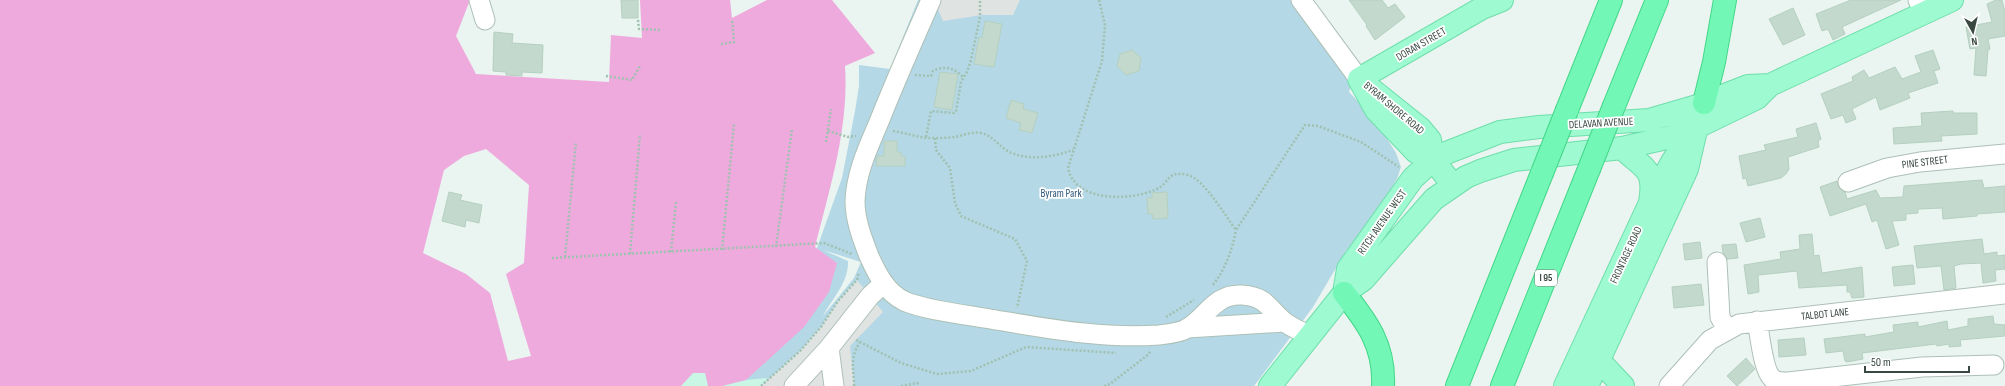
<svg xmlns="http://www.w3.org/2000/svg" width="2005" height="386" font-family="'Sofia Sans Condensed',sans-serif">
<rect width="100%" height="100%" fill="#eaf4f0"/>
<path fill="#b5d8e6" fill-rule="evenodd" d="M 918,0 L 1292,0 L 1352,83 L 1349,92 L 1374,118 L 1396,153 L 1401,167 L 1397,179 L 1369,224 L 1346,251 L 1313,307 L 1254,386 L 593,386 L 810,292 L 817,248 L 842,178 L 855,111 L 859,86 L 859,65 L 890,69 ZM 823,250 L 861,262 L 854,278 L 823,316 C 832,299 849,282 848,261 Z"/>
<path fill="#c9f6e5" d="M 687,356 L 746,380 L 768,378 L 761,386 L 653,386 Z"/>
<path fill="#dfe3e1" d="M 939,0 L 1020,0 L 1013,15 L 982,15 L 943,21 L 937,7 Z
M 857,280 L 883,312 L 850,346 L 854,382 L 853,386 L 761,386 L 800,351 L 821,327 L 838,301 Z"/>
<path fill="#ead" fill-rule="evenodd" d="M 0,0 L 470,0 L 456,36 L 476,74 L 609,82 L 611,35 L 642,38 L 640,0 L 730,0 L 732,18 L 767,0 L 832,0 L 875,53 L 845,66 C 849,128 830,187 815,247 L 837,263 L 829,292 L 804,327 L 746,380 L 722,386 L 708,386 L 705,373 L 693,373 L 681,386 L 0,386 ZM 486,149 L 529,185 L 524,263 L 506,274 L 531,356 L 508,361 L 490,293 L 466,274 L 423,253 L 444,170 L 464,156 Z"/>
<path fill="#c3d9cd" stroke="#b4d0c0" d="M 621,0 L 638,0 L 638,18 L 622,18 Z
M 1349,0 L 1382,0 L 1388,8 L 1395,4 L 1405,17 L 1375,40 L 1366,26 L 1367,25 Z
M 1851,0 L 1901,0 L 1842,27 L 1845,34 L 1833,40 L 1828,29 L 1822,31 L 1816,14 Z
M 1996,0 L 2002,0 L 2005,12 L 2005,36 L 1988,39 L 1990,49 L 1988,50 L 1986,76 L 1974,75 L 1976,48 L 1970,49 L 1966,27 L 1992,22 L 1987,4 Z
M 1793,8 L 1805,35 L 1783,45 L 1769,19 Z
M 985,21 L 1002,24 L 994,67 L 974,64 L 979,37 L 982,38 Z
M 494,32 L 513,34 L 512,43 L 543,45 L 542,73 L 522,72 L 522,76 L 506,75 L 506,72 L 493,71 Z
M 1132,50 L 1141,58 L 1139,71 L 1126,75 L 1117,66 L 1120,54 Z
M 1933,50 L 1940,69 L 1934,71 L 1938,83 L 1908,93 L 1910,98 L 1880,110 L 1876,97 L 1852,109 L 1856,119 L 1846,123 L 1843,115 L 1831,119 L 1821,94 L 1853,81 L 1852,77 L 1864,70 L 1869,78 L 1895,67 L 1902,79 L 1921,72 L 1915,56 Z
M 940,72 L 958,74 L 952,110 L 934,107 Z
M 1011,100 L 1024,104 L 1023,109 L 1038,113 L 1032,133 L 1019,130 L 1021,123 L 1006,118 Z
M 1953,111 L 1953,113 L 1977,113 L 1977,134 L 1941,136 L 1942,141 L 1894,144 L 1893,128 L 1922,126 L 1921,113 Z
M 1816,123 L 1821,139 L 1818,141 L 1819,147 L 1788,157 L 1789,170 L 1787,171 L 1787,173 L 1781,178 L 1748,186 L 1746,178 L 1743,179 L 1739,156 L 1766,150 L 1764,145 L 1798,137 L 1796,129 Z
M 884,141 L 897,141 L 897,152 L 901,152 L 901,156 L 905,156 L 905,166 L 876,166 L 877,156 L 884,156 Z
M 1982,180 L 1984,188 L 2005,186 L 2005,212 L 1977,214 L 1977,216 L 1943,219 L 1942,208 L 1918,209 L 1918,213 L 1906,214 L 1906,220 L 1892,221 L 1899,245 L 1886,249 L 1877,220 L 1872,222 L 1866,204 L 1830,216 L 1820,187 L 1837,181 L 1838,186 L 1845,192 L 1847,199 L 1876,190 L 1880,198 L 1903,197 L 1904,186 Z
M 449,192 L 462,195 L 460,200 L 482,205 L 479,223 L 466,220 L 465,227 L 442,221 Z
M 1167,192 L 1168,218 L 1153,219 L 1153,214 L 1148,214 L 1147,198 L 1152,198 L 1152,193 Z
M 1760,218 L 1765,237 L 1746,242 L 1740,223 Z
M 1812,234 L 1814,256 L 1819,255 L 1822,273 L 1862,267 L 1864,297 L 1852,298 L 1850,292 L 1847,292 L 1847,285 L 1799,288 L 1797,271 L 1758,275 L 1759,292 L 1748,294 L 1744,265 L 1781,259 L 1780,252 L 1800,249 L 1799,235 Z
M 1982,239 L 1984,254 L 1997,252 L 1997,256 L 2005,255 L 2005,269 L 1995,270 L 1996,281 L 1983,283 L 1981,263 L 1961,264 L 1954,266 L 1956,288 L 1944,290 L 1941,266 L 1917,268 L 1914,246 Z
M 1700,242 L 1702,258 L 1685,260 L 1683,244 Z
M 1736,244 L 1738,258 L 1727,259 L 1723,253 L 1722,245 Z
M 1913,265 L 1915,284 L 1894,286 L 1892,267 Z
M 1701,284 L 1704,305 L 1674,308 L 1672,287 Z
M 1993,316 L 1994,324 L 2005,325 L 2005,336 L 1960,340 L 1961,346 L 1949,347 L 1949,344 L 1937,346 L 1936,344 L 1862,353 L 1863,359 L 1847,362 L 1845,361 L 1843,351 L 1826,353 L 1824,339 L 1865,334 L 1865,337 L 1894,332 L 1893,325 L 1918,322 L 1918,327 L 1947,321 L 1948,330 L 1968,326 L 1968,319 Z
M 1804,338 L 1806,355 L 1779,357 L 1778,340 Z
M 1746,358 L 1755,369 L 1737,386 L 1727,376 Z"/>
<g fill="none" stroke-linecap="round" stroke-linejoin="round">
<defs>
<path id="minor" d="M 479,0 L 485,20
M 931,0 C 914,39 897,77 881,117 C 870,144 856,171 855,201 C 855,220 862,238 869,256 C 877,274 886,292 904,301 C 924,310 967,315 990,319 C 1046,328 1101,339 1159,335 C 1168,334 1180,333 1188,328 C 1207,316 1216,293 1242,295 C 1269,297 1268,310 1286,323 C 1293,328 1302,332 1310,335
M 1301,0 L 1359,79
M 1918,0 L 1924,13
M 1848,182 L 1887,168 L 1920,162 L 2005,154
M 1717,262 L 1720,317 L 1727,330
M 1757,321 C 1760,334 1763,372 1773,379 C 1777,382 1783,382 1788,382 L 1922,367 L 1994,365
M 1187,328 L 1285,322
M 829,348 L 834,386
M 794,386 L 829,348 L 870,296 L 883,284
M 1669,386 L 1710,340 L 1739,324 L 2005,294"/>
<path id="major" d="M 1359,79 L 1482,8 L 1502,0
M 1359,79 L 1376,110 L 1416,152 L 1433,160 L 1453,185
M 1365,84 L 1420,128 L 1430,140 L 1433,160
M 1622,148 C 1643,169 1656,167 1650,202
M 1344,293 L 1348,269 L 1413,178 L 1433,160 L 1446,153 L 1500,132 L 1539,127 L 1649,120 L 1697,106 L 1748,86 L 1770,85
M 1591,352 L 1623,386
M 1270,386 L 1344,293 L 1363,280 L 1434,199 L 1466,177 L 1480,171 L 1514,160 L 1622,148 L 1667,138 L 1695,128 L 1757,98 L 1770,85 L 1952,0
M 1565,386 L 1649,205 L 1672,162 L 1690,135
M 1587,386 L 1687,169 L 1699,117"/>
<path id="highway" d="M 1704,103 L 1714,62 L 1725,0
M 1614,106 L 1657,0
M 1567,110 L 1611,0
M 1344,293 C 1367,322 1385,346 1383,386
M 1457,386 L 1542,173
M 1502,386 L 1589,169"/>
</defs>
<use href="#minor" stroke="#adc0b6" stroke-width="21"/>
<use href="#major" stroke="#6edfab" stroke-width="24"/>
<use href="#highway" stroke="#42d788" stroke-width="24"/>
<path stroke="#9fc1af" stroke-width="2.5" stroke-dasharray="2 2" stroke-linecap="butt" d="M 1099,0 L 1105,25 L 1102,61 L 1068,168 C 1075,203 1131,201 1157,189 C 1170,183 1166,170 1188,175 C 1204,179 1226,217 1236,230 L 1305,125 L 1318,126 L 1361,142 L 1399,167
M 638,20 L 639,29 L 660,30
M 721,44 L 734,42 L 732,19
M 915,75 L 931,76 L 933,71 C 944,65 955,68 963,77
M 606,76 L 632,80 L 640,66
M 828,131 L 848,137 L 856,136
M 893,131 C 907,133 921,139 935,138 C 941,138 948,138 954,137 C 963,136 971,131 981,133 C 993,136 997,144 1006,150 C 1026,162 1053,157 1073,150
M 926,137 L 931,111 L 954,113 L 956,111 L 961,82 L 967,72 L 971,60 L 980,17 L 980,0
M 935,138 L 936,150 L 950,168 L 955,203 L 961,216 L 1015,239 L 1027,261 L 1017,308
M 826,142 L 831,109
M 776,247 L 792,129
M 722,250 L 734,124
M 671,252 L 676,202
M 630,254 L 640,134
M 565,257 L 576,142
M 552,258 L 824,243 L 852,254
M 1213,285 C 1226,268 1232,250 1236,230
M 1166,317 L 1194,300
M 856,340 L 901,363 L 937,374 L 971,371 L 1026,347 L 1116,353
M 761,386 L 800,351 L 821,327 L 838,301 L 857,280 L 859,272
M 854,386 C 854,367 849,360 860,342
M 901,386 L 917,383 L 919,385
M 1104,386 L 1110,384 L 1149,354 L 1150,350"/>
<use href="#minor" stroke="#fff" stroke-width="19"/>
<use href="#major" stroke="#9efad1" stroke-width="22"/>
<use href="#highway" stroke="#73f7b6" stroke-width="22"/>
<defs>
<path id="highway-bridge" d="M 1589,169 L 1614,106
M 1542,173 L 1567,110"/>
</defs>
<use href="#highway-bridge" stroke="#42d788" stroke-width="24" stroke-linecap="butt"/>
<use href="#highway-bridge" stroke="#73f7b6" stroke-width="22"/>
</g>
<g text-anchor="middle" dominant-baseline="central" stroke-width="3.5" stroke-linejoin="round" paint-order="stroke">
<rect fill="#fff" stroke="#747f79" stroke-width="1" x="1535" y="270" width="22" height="16" rx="3"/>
<g font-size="10" font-weight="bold" fill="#394840">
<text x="1546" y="278">I 95</text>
</g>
<g font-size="11" fill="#394840" stroke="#fff">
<text transform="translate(1421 44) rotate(-30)">DORAN STREET</text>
<text transform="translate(1394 108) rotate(40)">BYRAM SHORE ROAD</text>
<text transform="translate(1601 123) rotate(-3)">DELAVAN AVENUE</text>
<text transform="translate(1925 162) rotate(-7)">PINE STREET</text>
<text transform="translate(1382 222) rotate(-55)">RITCH AVENUE WEST</text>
<text transform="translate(1626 255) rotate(-65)">FRONTAGE ROAD</text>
<text transform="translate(1825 314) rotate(-6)">TALBOT LANE</text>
</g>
<g font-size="11" fill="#2e5678" stroke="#fff">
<text x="1061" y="193">Byram Park</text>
</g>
</g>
<g transform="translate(1973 32) rotate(172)" stroke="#ffffff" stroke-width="3" paint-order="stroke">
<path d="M0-3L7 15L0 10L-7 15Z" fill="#394840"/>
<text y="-6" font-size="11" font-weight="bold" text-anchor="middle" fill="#394840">N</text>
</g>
<path d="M1865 366v6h104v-6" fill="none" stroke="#394840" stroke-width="2"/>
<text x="1871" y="366" font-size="12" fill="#394840" stroke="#ffffff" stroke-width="3" paint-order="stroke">50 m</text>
</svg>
